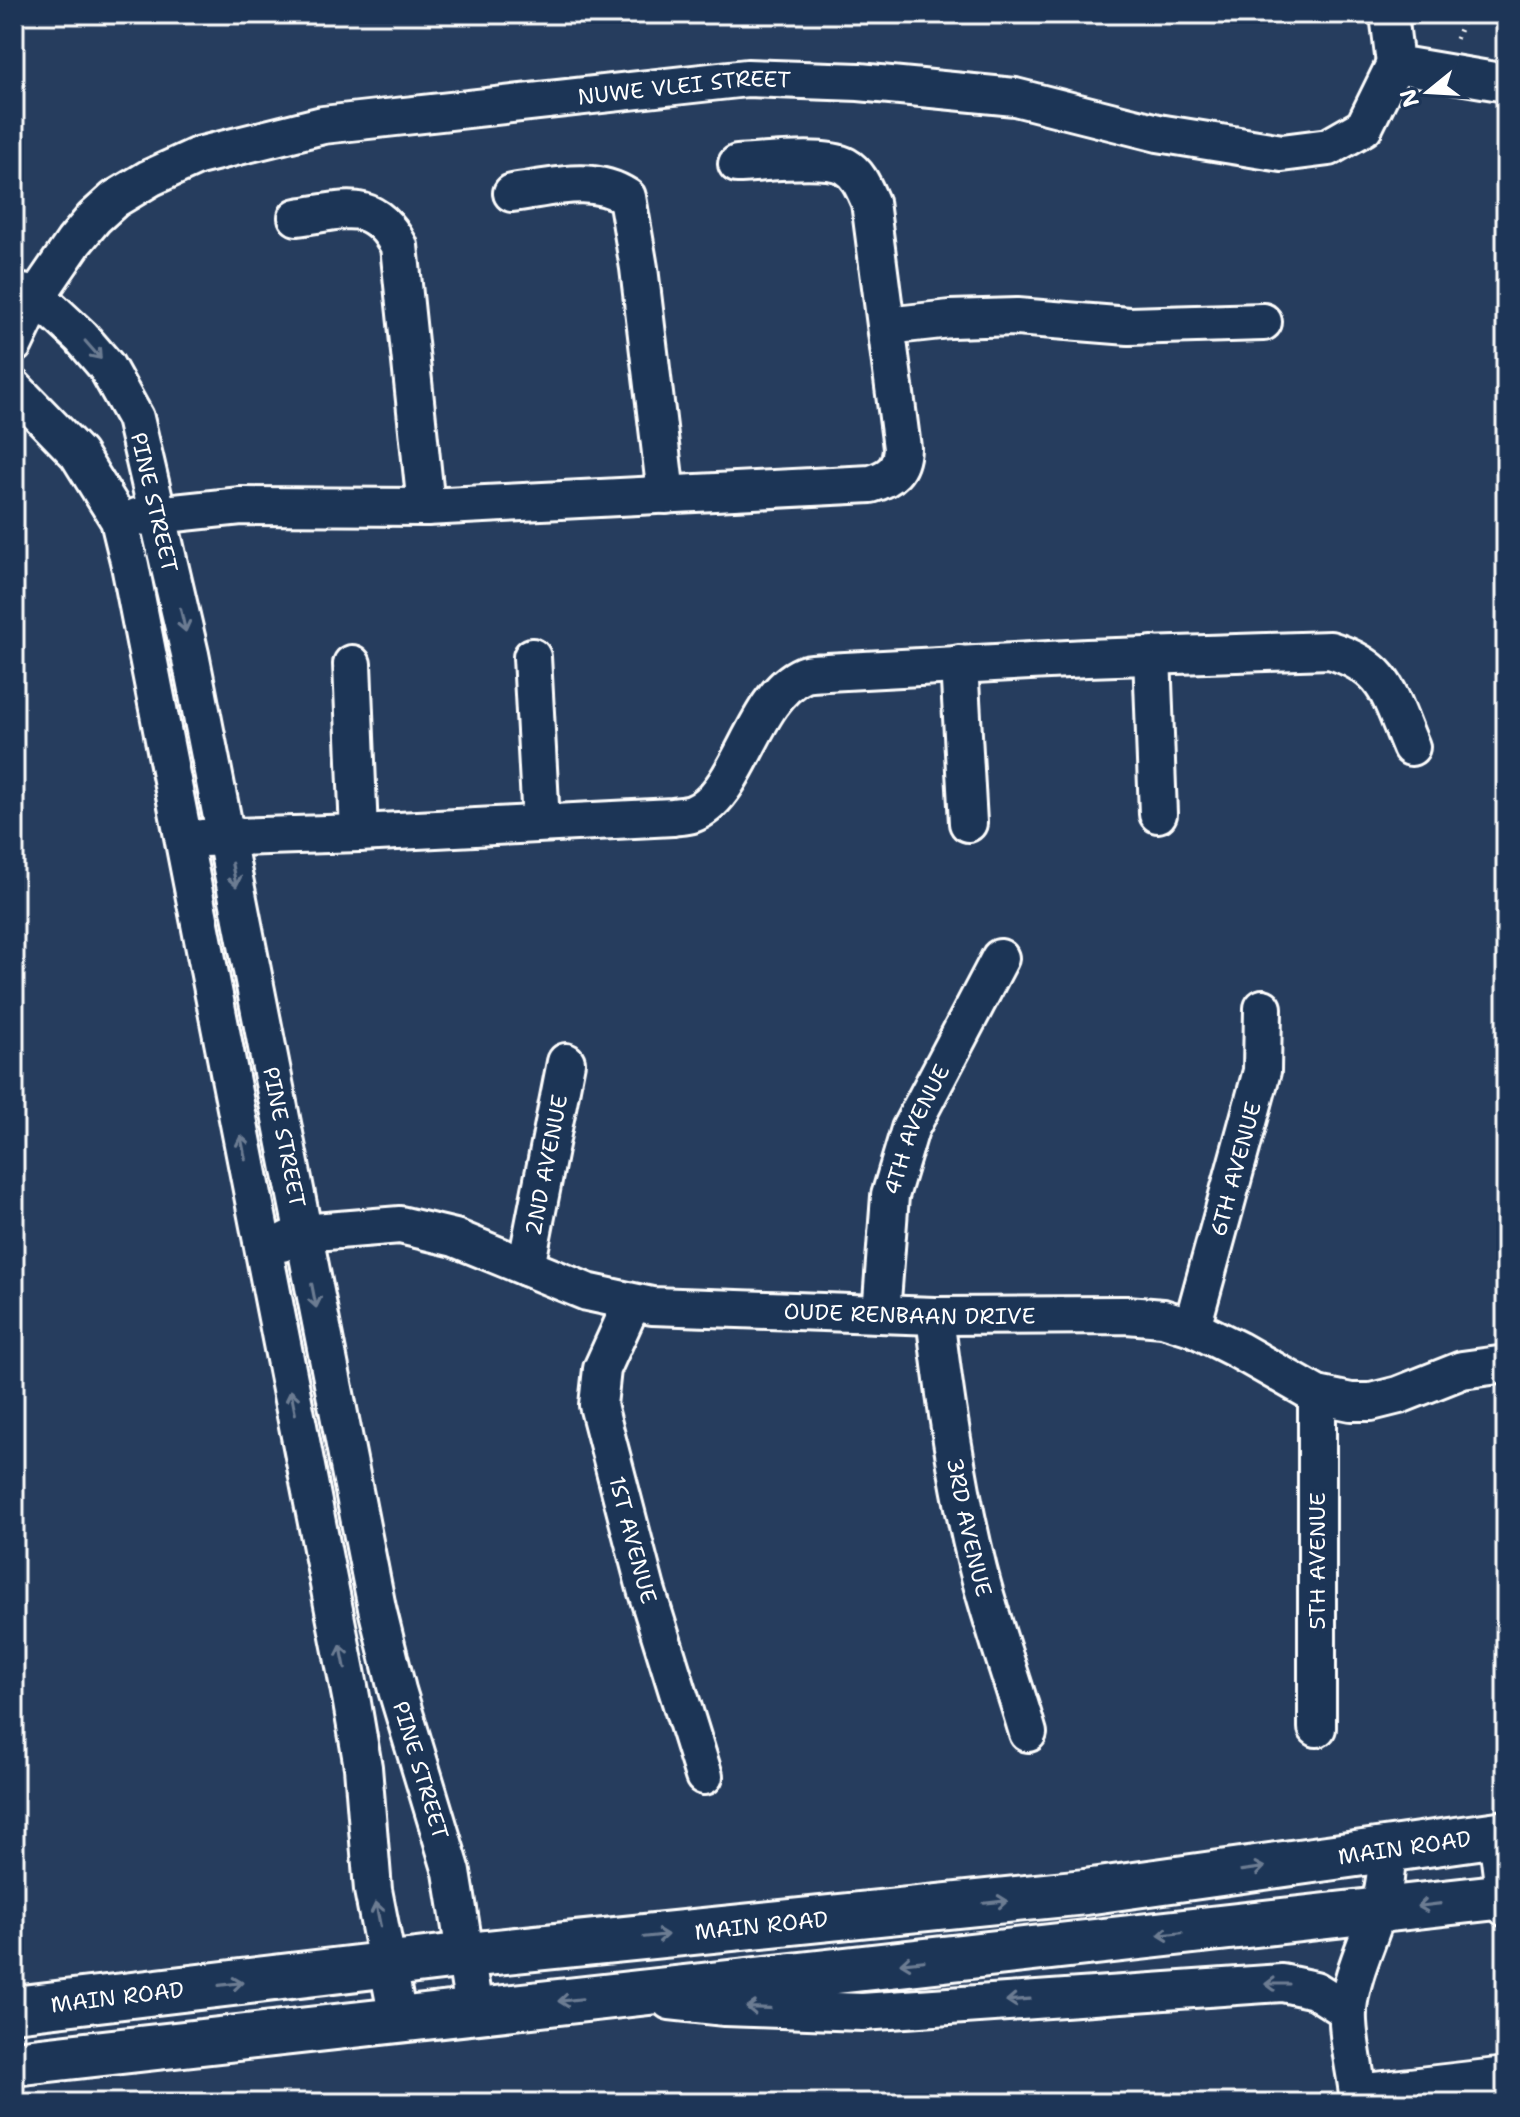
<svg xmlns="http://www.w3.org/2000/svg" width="1520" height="2117" font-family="'Shantell Sans',sans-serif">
<rect width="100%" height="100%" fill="#263d5e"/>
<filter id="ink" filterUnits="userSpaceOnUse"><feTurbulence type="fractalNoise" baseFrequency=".0125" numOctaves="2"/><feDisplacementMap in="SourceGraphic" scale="16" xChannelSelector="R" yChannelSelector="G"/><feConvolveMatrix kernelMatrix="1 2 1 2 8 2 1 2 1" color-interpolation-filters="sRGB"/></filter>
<g filter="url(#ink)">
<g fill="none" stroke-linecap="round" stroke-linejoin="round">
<defs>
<g id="minor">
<path d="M 1389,14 L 1395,64 L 1506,83"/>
<path d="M 512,193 C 550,188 592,174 627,197 L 639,268 L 666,495"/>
<path d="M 297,217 C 344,211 372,196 399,246 L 426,507"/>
<path id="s1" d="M 14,291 L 37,296 L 81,337 L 106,366 L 135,418 L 190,654 L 377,1608 L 397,1690 L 452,1872 L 474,2009"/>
<path d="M 887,326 L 950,319 L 1017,317 L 1129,326 L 1263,322"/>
<path id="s2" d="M 14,344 L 37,296 L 74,242 L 94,218 L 115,199 L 150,178 L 198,156 L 323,125 L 747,78 L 859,82 L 1015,97 L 1158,133 L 1282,153 L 1329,147 L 1364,127 L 1395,64"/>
<path d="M 14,388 L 78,454 L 119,520 L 130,565 L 351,1697 L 363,1767 L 373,1890 L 398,2018"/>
<path d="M 137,517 L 241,506 L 426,507 L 871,484 C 891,478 901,470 902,448 L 870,202 C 864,189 859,174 845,166 C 825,155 762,163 737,164"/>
<path d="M 1152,655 L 1158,814"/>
<path d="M 532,657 L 541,823"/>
<path d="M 352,664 L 359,833"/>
<path d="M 959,664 L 968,823"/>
<path d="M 202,838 L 359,833 L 673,817 C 679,816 686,816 692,814 C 740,797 752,697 803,675 C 810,672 819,673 827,672 L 1087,658 L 1330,650 C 1388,668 1389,696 1411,747"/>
<path id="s3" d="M 282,1243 L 302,1233 L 400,1225 L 455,1238 L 587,1292 L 652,1306 L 935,1316 L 1127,1315 L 1163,1318 L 1192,1327 L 1238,1350 L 1317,1395 L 1351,1402 L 1371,1402 L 1399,1395 L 1462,1370 L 1506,1364"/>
<path id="s4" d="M 526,1267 L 566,1062"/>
<path id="s5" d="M 632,1303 L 602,1369 L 598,1405 L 646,1589 L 704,1776"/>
<path id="s6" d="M 881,1314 L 890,1196 L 910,1129 L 1000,958"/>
<path id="s7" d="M 935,1316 C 945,1401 957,1485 978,1569 C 992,1624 1012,1678 1028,1733"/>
<path id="s8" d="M 1192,1327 L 1262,1071 L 1263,1008"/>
<path d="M 1317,1395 L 1317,1728"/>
<path d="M 1497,1834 L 1506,1908"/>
<path d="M 670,2001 L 725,2007 L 862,2012 L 1282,1983 L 1315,1990 L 1348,2011"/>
<path d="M 1358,2093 L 1506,2076"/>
<path d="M 1359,2103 C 1357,2075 1346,2036 1348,2009 C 1353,1955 1390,1910 1386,1851"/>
</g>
<g id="major">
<path id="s9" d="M 14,2009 L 467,1955 L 1085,1892 L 1506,1833"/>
<path d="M 14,2063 L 1506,1896"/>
</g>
</defs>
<use href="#minor" stroke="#fff" stroke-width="42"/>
<use href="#major" stroke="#fff" stroke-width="50"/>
<path stroke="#fff" stroke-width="5" stroke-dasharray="2 6" stroke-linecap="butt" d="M 1456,39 L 1466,14"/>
<use href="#minor" stroke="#1d3557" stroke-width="36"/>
<use href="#major" stroke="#1d3557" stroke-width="44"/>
</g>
<defs><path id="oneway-shaft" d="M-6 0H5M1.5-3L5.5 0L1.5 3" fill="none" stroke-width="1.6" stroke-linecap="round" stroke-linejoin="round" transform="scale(2)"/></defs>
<g stroke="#6c7c92">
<use href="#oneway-shaft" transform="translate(93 350) rotate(49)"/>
<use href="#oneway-shaft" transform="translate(183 620) rotate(77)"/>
<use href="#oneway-shaft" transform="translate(234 875) rotate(79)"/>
<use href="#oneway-shaft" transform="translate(243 1147) rotate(-101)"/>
<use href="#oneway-shaft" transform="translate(314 1296) rotate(79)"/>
<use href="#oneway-shaft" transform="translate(293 1402) rotate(-101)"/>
<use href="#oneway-shaft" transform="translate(343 1657) rotate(-101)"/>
<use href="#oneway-shaft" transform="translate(1253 1869) rotate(-8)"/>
<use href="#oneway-shaft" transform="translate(996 1902) rotate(-6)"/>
<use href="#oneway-shaft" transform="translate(1429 1905) rotate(173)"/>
<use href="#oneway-shaft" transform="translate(378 1914) rotate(-101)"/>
<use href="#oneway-shaft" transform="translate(1170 1934) rotate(174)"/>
<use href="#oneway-shaft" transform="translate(656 1936) rotate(-6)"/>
<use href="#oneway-shaft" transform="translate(912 1962) rotate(174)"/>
<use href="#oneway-shaft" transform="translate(231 1984) rotate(-7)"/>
<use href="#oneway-shaft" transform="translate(1277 1984) rotate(180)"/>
<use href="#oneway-shaft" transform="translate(570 2000) rotate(174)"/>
<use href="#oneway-shaft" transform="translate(1018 2000) rotate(176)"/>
<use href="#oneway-shaft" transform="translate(758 2008) rotate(-178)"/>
</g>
</g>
<g text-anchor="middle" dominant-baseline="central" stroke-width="8" stroke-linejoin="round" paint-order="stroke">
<g font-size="22" fill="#fff" stroke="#1d3557">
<text stroke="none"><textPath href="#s2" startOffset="764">NUWE VLEI STREET</textPath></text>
<text stroke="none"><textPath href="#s1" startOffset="268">PINE STREET</textPath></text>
<text stroke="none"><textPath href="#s6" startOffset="190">4TH AVENUE</textPath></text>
<text stroke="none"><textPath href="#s1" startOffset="916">PINE STREET</textPath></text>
<text stroke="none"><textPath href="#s4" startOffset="104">2ND AVENUE</textPath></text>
<text stroke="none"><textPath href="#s8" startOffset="164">6TH AVENUE</textPath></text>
<text stroke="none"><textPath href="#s3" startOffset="644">OUDE RENBAAN DRIVE</textPath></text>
<text stroke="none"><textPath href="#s7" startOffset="214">3RD AVENUE</textPath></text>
<text stroke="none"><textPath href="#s5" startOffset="248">1ST AVENUE</textPath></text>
<text transform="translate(1317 1561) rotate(-90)">5TH AVENUE</text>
<text stroke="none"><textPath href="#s1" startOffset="1564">PINE STREET</textPath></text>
<text stroke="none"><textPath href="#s9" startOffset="1400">MAIN ROAD</textPath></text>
<text stroke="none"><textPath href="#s9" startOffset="752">MAIN ROAD</textPath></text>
<text stroke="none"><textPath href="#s9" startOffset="104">MAIN ROAD</textPath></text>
</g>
</g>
<rect width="1520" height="2117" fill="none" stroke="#1d3557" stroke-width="48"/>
<rect x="24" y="24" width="1472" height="2069" fill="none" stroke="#fff" stroke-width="3" filter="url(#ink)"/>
<g transform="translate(1428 92) rotate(252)" stroke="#1d3557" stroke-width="6" paint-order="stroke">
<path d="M0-6L14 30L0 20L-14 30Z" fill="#ffffff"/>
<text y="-12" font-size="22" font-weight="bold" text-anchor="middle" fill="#ffffff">N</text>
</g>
</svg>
